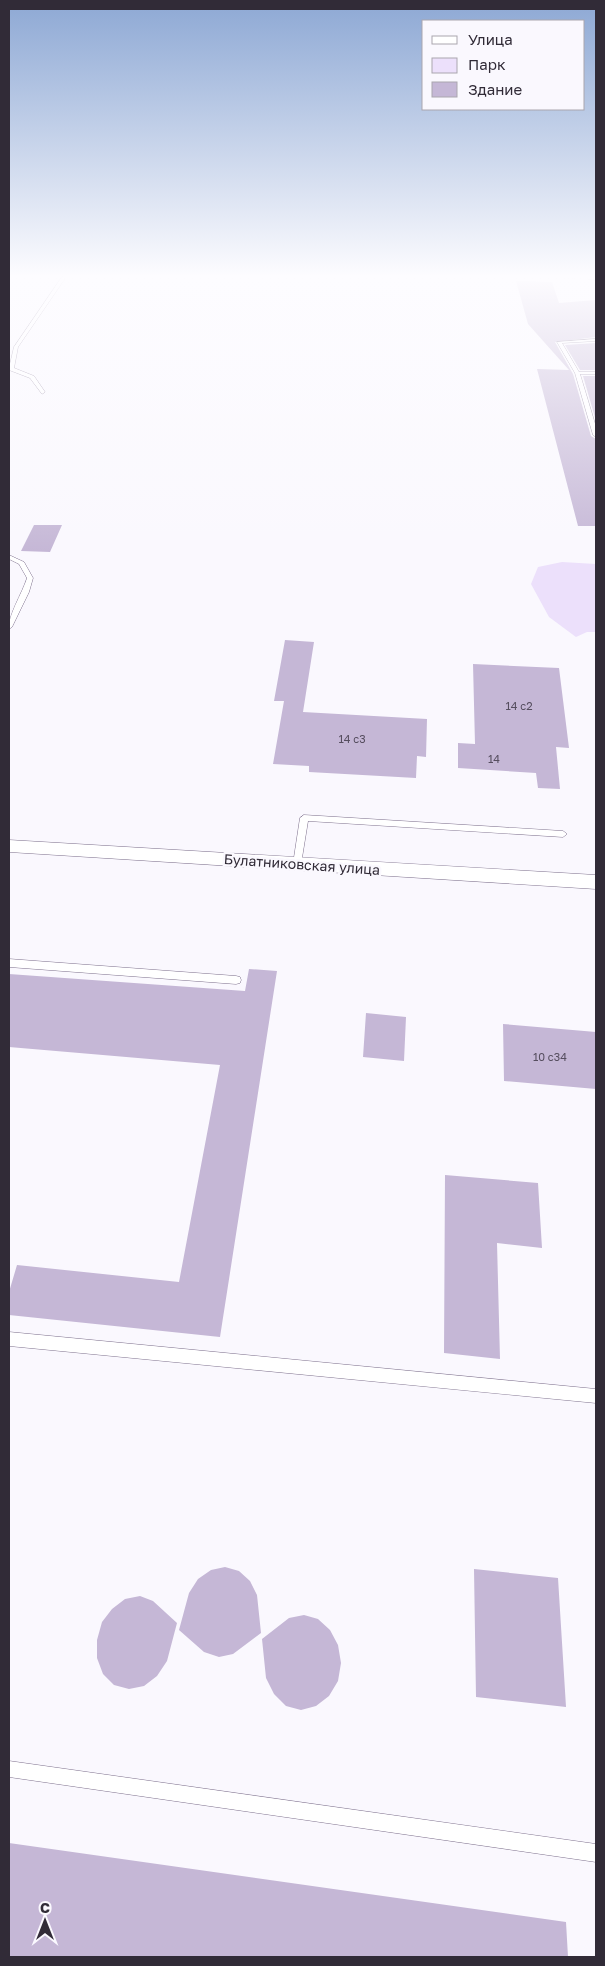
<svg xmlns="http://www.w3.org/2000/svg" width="605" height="1966" font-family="'Golos Text',sans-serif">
<rect width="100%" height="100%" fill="#faf8fe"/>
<path fill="#ece0fb" d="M 562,562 L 596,564 L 596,632 L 587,632 L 576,637 L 549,617 L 531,584 L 538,567 Z"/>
<path fill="#c5b7d6" d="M 516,281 L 552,282 L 559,303 L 596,300 L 596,337 L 555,342 L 573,374 L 591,436 L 596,439 L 596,526 L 578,526 L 537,369 L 569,370 L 528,324 Z
M 596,343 L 596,370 L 580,370 L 565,345 Z
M 583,376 L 596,376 L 596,421 Z
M 34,525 L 62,525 L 50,552 L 21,551 Z
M 285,640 L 314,642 L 303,712 L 427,719 L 426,757 L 417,756 L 416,778 L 309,772 L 309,766 L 273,764 L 284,701 L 274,701 Z
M 473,664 L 559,668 L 569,748 L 556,747 L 560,789 L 538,788 L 536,773 L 458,768 L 458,743 L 475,744 Z
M 249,969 L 277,971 L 220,1337 L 9,1315 L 9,1292 L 17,1265 L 179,1282 L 220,1065 L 9,1047 L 9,974 L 245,991 Z
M 366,1013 L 406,1017 L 404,1061 L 363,1057 Z
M 503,1024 L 596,1032 L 596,1089 L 504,1081 Z
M 445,1175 L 538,1183 L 542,1248 L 497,1243 L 500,1359 L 444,1353 Z
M 225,1567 L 239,1571 L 250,1581 L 257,1595 L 261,1633 L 233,1654 L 219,1657 L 204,1652 L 179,1630 L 189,1593 L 198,1579 L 211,1570 Z
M 474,1569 L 558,1578 L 566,1707 L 476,1697 Z
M 140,1596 L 153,1601 L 177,1623 L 167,1661 L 157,1676 L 144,1686 L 129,1689 L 114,1685 L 103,1674 L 97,1658 L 97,1640 L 102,1622 L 112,1609 L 125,1599 Z
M 304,1615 L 318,1619 L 330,1630 L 338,1645 L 341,1663 L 338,1681 L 329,1696 L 316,1706 L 301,1710 L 286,1706 L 274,1694 L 266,1678 L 262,1639 L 289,1618 Z
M 9,1843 L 566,1922 L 568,1957 L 9,1957 Z"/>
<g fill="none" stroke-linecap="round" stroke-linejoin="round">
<defs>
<path id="lane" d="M 62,277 L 66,277 L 18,347 L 14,368 L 34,376 L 45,392 L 42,394 L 30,378 L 9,370 L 9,368 L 14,347 Z
M 596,339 L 596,341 L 562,343 L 579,372 L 596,372 L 596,374 L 580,374 L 596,427 L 596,437 L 593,435 L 575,373 L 557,342 Z
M 9,555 L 24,562 L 33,578 L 29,592 L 12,627 L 9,629 C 8,615 22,594 27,578 L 19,564 L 9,559 Z
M 304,815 L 563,831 L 567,834 L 563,837 L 308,821 L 301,864 L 297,867 L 293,864 L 300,818 Z
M 9,959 L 236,976 L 240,977 L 241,980 L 240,983 L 236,984 L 9,967 Z
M 9,1332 L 596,1389 L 596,1403 L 9,1346 Z
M 9,1761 L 596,1844 L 596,1862 L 9,1777 Z"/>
<path id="street" d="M 587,277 L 596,277 L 596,280 L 588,279 Z
M 9,840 L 596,875 L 596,889 L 9,852 Z"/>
</defs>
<use href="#lane" stroke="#7e718d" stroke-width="1"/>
<use href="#street" stroke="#7e718d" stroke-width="1"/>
<path stroke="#b5b2ba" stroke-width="1" stroke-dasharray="1 2" stroke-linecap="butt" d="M 550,277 L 576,278"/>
<use href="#lane" fill="#fff" fill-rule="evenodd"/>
<use href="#street" fill="#fff" fill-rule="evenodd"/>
</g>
<linearGradient id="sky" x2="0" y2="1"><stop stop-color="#8da8d4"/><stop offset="0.5" stop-color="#fdfcff"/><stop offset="1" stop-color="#fdfcff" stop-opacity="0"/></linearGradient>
<rect width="605" height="552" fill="url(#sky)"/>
<g text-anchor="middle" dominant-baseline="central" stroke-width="5" stroke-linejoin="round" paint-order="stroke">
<g font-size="11" fill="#564e5f">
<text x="519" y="705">14 с2</text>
<text x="352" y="738">14 с3</text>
<text x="494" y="758">14</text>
<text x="550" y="1056">10 с34</text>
</g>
<g font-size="14" fill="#312b37" stroke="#faf8fe">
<text transform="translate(302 864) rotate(4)">Булатниковская улица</text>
</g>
</g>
<rect width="605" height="1966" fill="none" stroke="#312b37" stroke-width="20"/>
<rect x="422" y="20" width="162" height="90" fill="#faf8fe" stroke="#aaa6ae"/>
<rect x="432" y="36" width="25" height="8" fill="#ffffff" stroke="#aaa6ae"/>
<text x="468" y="45" font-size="15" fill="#312b37">Улица</text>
<rect x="432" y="58" width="25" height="15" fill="#ece0fb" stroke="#aaa6ae"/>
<text x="468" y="70" font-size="15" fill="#312b37">Парк</text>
<rect x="432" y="82" width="25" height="15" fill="#c5b7d6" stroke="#aaa6ae"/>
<text x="468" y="95" font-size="15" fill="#312b37">Здание</text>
<g transform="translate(45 1921)" stroke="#faf8fe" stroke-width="4" paint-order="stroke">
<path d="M0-4L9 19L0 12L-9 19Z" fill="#312b37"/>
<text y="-8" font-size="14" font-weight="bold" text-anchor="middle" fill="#312b37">С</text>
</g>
</svg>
